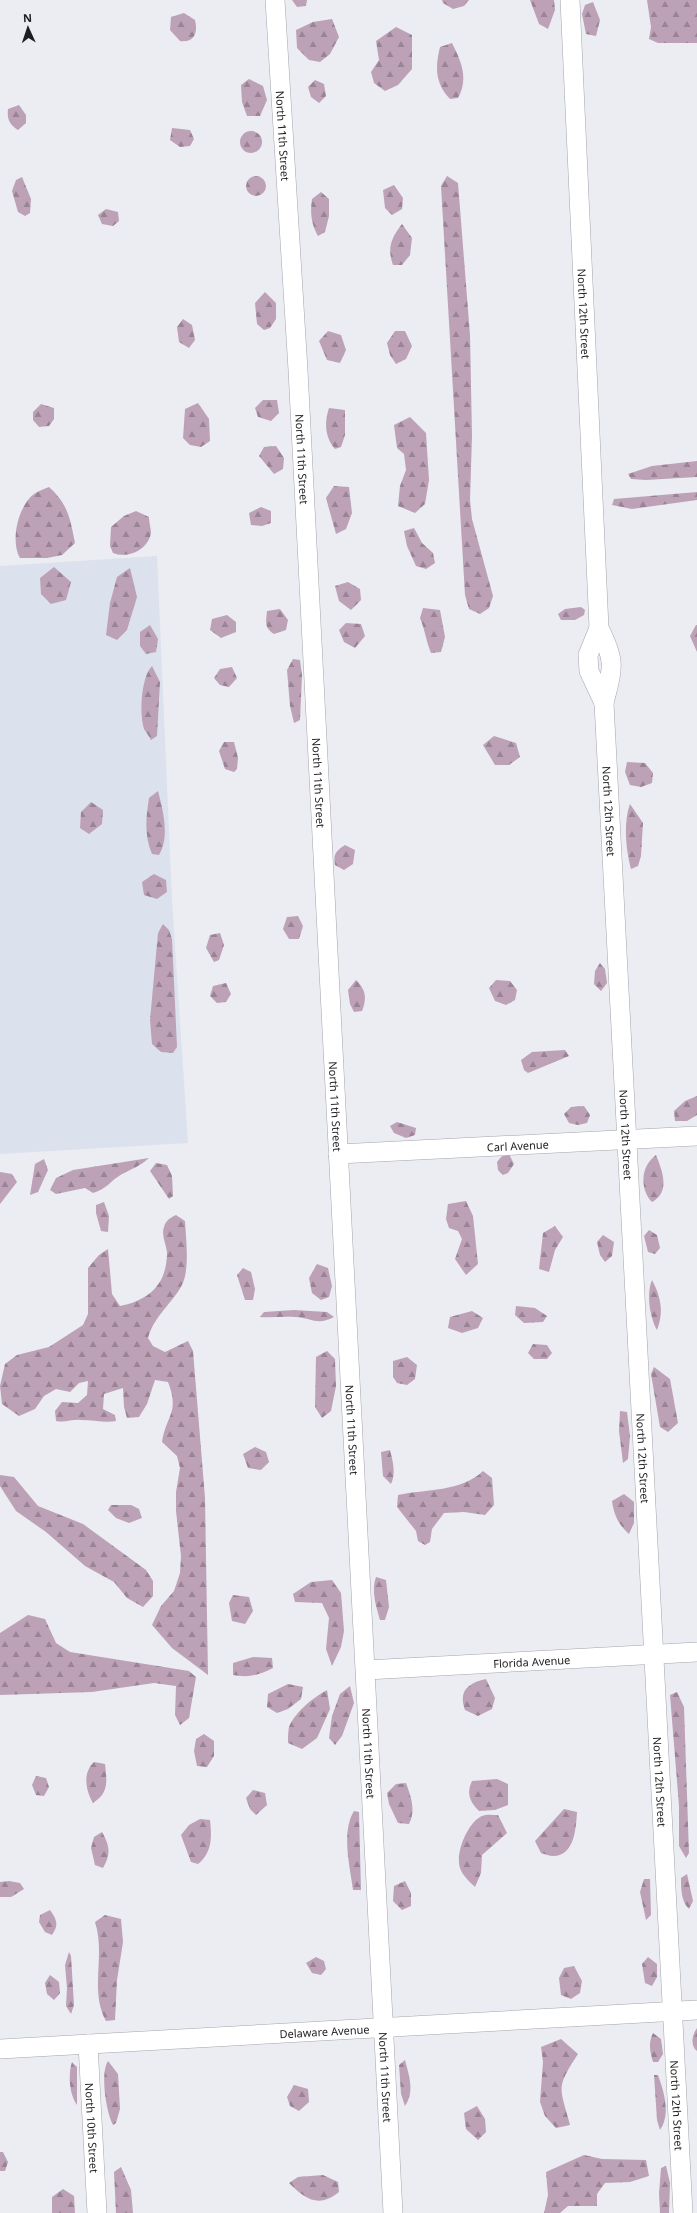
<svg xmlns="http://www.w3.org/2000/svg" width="697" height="2213" font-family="'Noto Sans',sans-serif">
<defs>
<pattern id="forest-firs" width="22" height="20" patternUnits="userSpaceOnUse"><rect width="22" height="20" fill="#bda1b7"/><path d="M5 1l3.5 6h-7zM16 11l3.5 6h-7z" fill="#998394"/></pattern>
</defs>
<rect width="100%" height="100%" fill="#ebedf3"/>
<path fill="#dce1ee" d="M 157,556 L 172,900 L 188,1143 L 0,1154 L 0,566 Z"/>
<path fill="url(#forest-firs)" d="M 292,0 L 307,0 L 306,6 L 297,7 Z
M 442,0 L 469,0 L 464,6 L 453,9 L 443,3 Z
M 530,0 L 554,0 L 555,10 L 548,29 L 539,24 Z
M 647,0 L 697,0 L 697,43 L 658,43 L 649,39 L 651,27 Z
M 593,2 L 600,20 L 596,36 L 586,34 L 582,14 L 585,5 Z
M 184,13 L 195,20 C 198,32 195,43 180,41 L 170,30 L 171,17 Z
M 332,19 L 339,37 L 330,54 L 320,62 L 309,60 L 297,48 L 296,30 L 313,22 Z
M 396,27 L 412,35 L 412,69 L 398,85 L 385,91 L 374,83 L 371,72 L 379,60 L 376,41 Z
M 452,43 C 461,61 469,78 458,98 L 450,99 C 435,83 435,68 440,47 Z
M 249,79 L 263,86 L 267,100 L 260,116 L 247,116 L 242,102 L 241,85 Z
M 315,80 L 324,84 L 326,96 L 319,103 L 311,97 L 308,87 Z
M 19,105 L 26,115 L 26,123 L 18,130 C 9,124 7,119 8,109 Z
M 172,128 L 190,130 L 194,139 L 190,146 L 180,147 L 170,140 Z
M240 142a11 11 0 1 1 22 0a11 11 0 1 1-22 0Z
M246 186a10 10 0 1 1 20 0a10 10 0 1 1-20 0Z
M 447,176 L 458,183 L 470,335 L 472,436 L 470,500 L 472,519 L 493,596 L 489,608 L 480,614 L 469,609 L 465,595 L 441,186 Z
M 22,177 L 31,199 L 30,213 L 25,216 L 18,212 L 12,191 L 16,180 Z
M 394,185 L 403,198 L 402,209 L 392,215 L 385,208 L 383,190 Z
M 321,192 L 329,199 L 329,216 L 325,232 L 318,236 C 311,224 310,212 312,199 Z
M 106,209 L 118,212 L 119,221 L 113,226 L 102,224 L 98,215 Z
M 402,224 L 412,238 L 410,255 L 402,265 L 393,265 C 387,248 391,238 402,224 Z
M 265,292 L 276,303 L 276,319 L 270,328 L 264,330 L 257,324 L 255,303 Z
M 183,319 L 192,325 L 195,340 L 189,348 L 179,342 L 177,327 Z
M 328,331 L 341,335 L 346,350 L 340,363 L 327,360 L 319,341 Z
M 395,331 L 405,331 L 412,346 L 406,359 L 396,364 L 390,355 L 387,343 Z
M 263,400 L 277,400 L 279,413 L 271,421 L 258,417 L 255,408 Z
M 198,403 L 209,419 L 210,441 L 201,447 L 190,445 L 183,438 L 185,409 Z
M 41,404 L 54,408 L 54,419 L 49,426 L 39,427 L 33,420 L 33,412 Z
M 329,408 L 345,410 L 345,435 L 341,447 L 335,449 C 325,437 324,423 329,408 Z
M 410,417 L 426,433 L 429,480 L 425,504 L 415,513 L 398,506 L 400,486 L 406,470 L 404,454 L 397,448 L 394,425 Z
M 276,446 L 284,458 L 283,469 L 274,474 L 259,456 L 264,447 Z
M 697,461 L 697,477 L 646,480 L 631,479 L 628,474 L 652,466 Z
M 334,486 L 349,487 L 352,513 L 346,529 L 336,534 L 326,498 Z
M 49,487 C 68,504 70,518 75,543 L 62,555 L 47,558 L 20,558 C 10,541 18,506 34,494 C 38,491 44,489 49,487 Z
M 697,492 L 697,500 L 632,509 L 612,505 L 614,499 Z
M 261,507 L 271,511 L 271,523 L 262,526 L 251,525 L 249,513 Z
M 136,511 L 149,517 C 149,522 151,529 151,533 C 148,550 128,559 113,553 L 110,546 L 111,527 L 124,516 Z
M 414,528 L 422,543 L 433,553 L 435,563 L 426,569 L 416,566 L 407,546 L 404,531 Z
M 54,567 L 71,582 L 66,600 L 51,604 L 41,594 L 40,578 Z
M 130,568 L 137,597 L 127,630 L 117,640 L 106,635 L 110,603 L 117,577 Z
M 348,582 L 360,589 L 361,600 L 351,610 L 339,601 L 335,586 Z
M 581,607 L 585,610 L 584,615 L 575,620 L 561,620 L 558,614 L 565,609 Z
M 423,608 L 440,610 L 445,637 L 441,652 L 431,653 C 426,641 425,630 420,618 Z
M 280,609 L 288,620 L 286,630 L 274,634 C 264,628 266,622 267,611 Z
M 227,615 L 236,622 L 236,632 L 221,638 L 210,630 L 212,619 Z
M 346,623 L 361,624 L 365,636 L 355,648 L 344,642 L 339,630 Z
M 150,625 L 158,639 L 156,652 L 146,654 L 140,646 L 140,632 Z
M 696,625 L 697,625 L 697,652 L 690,636 Z
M 293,659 L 300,660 L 302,675 L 300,720 L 294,723 L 290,706 L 287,670 Z
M 152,666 L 160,682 L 157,736 L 151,740 C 149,736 146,732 144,729 C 139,714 141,677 152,666 Z
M 232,667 L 237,678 L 229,687 L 220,685 L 214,678 L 220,669 Z
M 494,736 L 516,743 L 520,757 L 509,765 L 495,765 L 483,745 Z
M 224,742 L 234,742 L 238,758 L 237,769 L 234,772 L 225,769 L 219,751 Z
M 627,762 L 645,763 L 653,773 L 652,783 L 641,787 L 630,785 L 625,772 Z
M 158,791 C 163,810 170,837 159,855 L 152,854 C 144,836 146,817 149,798 Z
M 91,802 L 103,810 L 102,824 L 89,834 L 80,828 L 81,812 Z
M 630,804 L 643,823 L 641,856 L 638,866 L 631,869 C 626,850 623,823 630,804 Z
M 345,845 L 355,850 L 353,864 L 344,870 L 335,865 C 333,854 336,851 345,845 Z
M 154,874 L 166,880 L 167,892 L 157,899 L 144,895 L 142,882 Z
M 298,916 L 303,926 L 299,939 L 289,939 L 283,929 L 287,917 Z
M 163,924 L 169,930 L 172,939 L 177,1047 L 173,1053 L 161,1052 L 152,1044 L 150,1020 L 158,933 Z
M 220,933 L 224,945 L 219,960 L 214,962 L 206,948 L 210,935 Z
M 600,963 L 605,969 L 607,983 L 601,991 L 594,984 L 595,971 Z
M 356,980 C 366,990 367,998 362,1011 L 354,1012 L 350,1004 L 348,990 Z
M 496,980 L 510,981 L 517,990 L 515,1000 L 506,1005 L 495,1001 L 489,988 Z
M 226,983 L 231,994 L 226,1002 L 217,1003 L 210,996 L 213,986 Z
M 565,1050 L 569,1056 L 528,1073 L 524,1070 L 521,1060 L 532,1052 Z
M 697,1096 L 697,1115 L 687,1121 L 675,1121 L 674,1111 L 685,1101 Z
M 584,1106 L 590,1115 L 587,1123 L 578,1125 L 569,1123 L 564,1114 L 571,1107 Z
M 397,1122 L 416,1128 L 415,1135 L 406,1138 L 394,1133 L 390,1126 Z
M 509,1154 L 514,1164 L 508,1173 L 503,1175 L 498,1170 L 497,1162 L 501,1157 Z
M 656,1155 C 662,1170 671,1192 652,1202 C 639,1188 641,1166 656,1155 Z
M 149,1158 C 140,1166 132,1169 122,1174 C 110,1181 107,1189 93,1193 L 85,1188 L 56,1194 L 50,1190 L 56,1178 L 73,1170 Z
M 44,1159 L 48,1170 L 38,1192 L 30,1195 L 35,1164 Z
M 156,1163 L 167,1165 L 172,1176 L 173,1196 L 169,1199 L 150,1171 Z
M 0,1172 L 12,1174 L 17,1182 L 0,1204 Z
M 466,1201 L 473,1216 L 478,1264 L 466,1275 L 455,1259 L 462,1239 L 458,1231 L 449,1228 L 446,1219 L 448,1204 Z
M 104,1202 L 109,1216 L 108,1232 L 101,1231 L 96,1213 L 96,1205 Z
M 176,1215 L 185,1221 C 186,1238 189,1264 184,1280 C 177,1300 155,1313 148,1338 L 153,1346 L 165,1352 L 188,1341 L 193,1351 L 205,1498 L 208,1675 L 172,1648 L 152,1625 L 161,1606 L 174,1591 L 180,1573 L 181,1556 L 176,1511 L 176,1492 L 180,1468 L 177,1456 L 162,1442 C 166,1415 180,1413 168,1382 L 155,1380 L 147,1404 L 139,1417 L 127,1418 L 124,1407 L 123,1388 L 104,1394 L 103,1409 L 115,1415 L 116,1421 C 104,1423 94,1420 81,1420 C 72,1419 66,1423 56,1421 L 55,1411 L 62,1402 L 78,1403 L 87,1395 L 88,1381 L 79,1383 L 70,1392 L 56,1389 L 44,1396 L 35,1409 L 19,1416 L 2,1404 L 0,1386 L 5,1364 L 17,1355 L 49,1347 L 83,1325 L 88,1314 L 88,1268 L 99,1255 L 108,1249 L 112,1294 L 120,1306 C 150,1300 167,1284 167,1252 C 166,1244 161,1235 164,1227 C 166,1220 170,1218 176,1215 Z
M 555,1226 L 563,1237 L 555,1250 L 549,1272 L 539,1269 L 543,1233 Z
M 649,1230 L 657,1235 L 660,1248 L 655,1254 L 648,1252 L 644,1236 Z
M 603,1235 L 614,1242 L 612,1256 L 605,1262 L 600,1255 L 597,1242 Z
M 317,1264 L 328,1268 L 332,1286 L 329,1297 L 321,1300 L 312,1293 L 309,1278 Z
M 243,1268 L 251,1272 L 255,1289 L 253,1300 L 245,1300 L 237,1275 Z
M 652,1280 C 661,1297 664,1312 657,1330 C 650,1318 646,1294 652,1280 Z
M 516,1306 L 535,1308 L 547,1316 L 543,1322 L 524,1323 L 515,1315 Z
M 294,1310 L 327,1312 L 334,1317 C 317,1326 312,1318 295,1317 C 283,1316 272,1318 260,1317 L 264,1312 Z
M 472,1311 L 483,1318 L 478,1328 L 462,1333 L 448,1328 L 450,1317 Z
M 533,1344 L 547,1345 L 552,1353 L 547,1359 L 534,1359 L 528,1353 Z
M 327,1351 L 335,1359 L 336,1386 L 331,1411 L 322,1418 L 315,1407 L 316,1357 Z
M 407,1357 L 417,1365 L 415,1379 L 407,1385 L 397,1383 L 393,1377 L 393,1361 Z
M 654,1367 L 670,1379 L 678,1423 L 668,1432 L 660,1427 L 651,1374 Z
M 620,1411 L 627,1412 L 630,1436 L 628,1459 L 623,1463 L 619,1431 Z
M 255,1447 L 266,1452 L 269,1462 L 261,1470 L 248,1468 L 243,1454 Z
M 390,1450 C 393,1462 396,1473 391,1484 L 383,1476 L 381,1452 Z
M 483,1471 L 492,1478 L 494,1505 L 485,1515 L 464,1512 L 444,1513 L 432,1529 L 430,1542 L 425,1545 L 418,1541 L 416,1531 L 397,1507 L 398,1495 C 426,1489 461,1492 483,1471 Z
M 0,1475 L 14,1477 L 38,1506 L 83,1524 L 146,1570 L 153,1581 L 153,1596 L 143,1607 L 127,1598 L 114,1582 L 85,1566 L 46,1532 L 16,1511 L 0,1486 Z
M 624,1494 L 634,1502 L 634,1523 L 629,1534 C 618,1524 614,1515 612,1501 Z
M 111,1505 L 131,1505 L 139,1509 L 142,1518 L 129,1523 L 116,1518 L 108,1510 Z
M 376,1577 L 386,1580 L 389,1607 L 385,1620 L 380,1620 C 376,1606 371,1591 376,1577 Z
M 332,1580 L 341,1593 L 344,1631 L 341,1647 L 332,1666 L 326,1649 L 329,1618 L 322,1603 L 295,1602 L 293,1594 L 311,1582 Z
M 233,1595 L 249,1597 L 253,1611 L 245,1624 L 232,1621 L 229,1603 Z
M 28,1615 L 45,1619 L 56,1643 L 70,1652 L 189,1671 L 196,1677 L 189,1718 L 180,1725 L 175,1715 L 176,1686 L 154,1683 L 92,1692 L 0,1695 L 0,1633 Z
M 253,1657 L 272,1658 L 273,1668 C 259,1675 249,1678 233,1675 L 233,1663 Z
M 486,1679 L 495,1698 L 492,1709 L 478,1716 L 465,1710 C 458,1691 468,1683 486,1679 Z
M 288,1684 L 303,1687 L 301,1699 L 288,1709 L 277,1713 L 267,1707 L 268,1694 Z
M 350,1686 L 354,1703 L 342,1736 L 335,1745 L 329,1738 L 332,1716 L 340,1694 Z
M 327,1690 L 330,1709 L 317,1738 L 302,1749 L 288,1743 C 288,1739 288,1732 289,1727 C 295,1712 314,1697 327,1690 Z
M 677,1692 L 684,1707 L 689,1853 L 686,1858 L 679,1846 L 679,1806 L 670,1695 Z
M 204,1734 L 214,1741 L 214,1756 L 207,1767 L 197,1766 L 194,1751 L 196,1739 Z
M 94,1762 L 105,1764 C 107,1782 109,1792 93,1803 C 86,1791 82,1773 94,1762 Z
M 36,1776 L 46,1778 L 49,1787 L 44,1796 L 36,1795 L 32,1785 Z
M 497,1779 L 508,1784 L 508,1805 L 495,1810 L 479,1811 C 470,1802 466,1794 472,1781 Z
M 406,1783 C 411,1797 416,1810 409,1824 L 398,1823 L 389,1804 L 387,1793 L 396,1784 Z
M 253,1790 L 265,1793 L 267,1805 L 256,1815 L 250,1809 L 246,1798 Z
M 564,1809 L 577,1812 C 576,1827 575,1856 553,1856 C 550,1856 545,1854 541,1853 L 535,1841 Z
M 354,1811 L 359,1812 L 361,1890 L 353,1890 C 350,1867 341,1832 354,1811 Z
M 498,1815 L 507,1833 L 482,1855 L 481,1873 L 475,1887 C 470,1882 462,1875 460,1868 C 455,1853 468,1822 482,1816 C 486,1814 493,1815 498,1815 Z
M 200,1819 L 210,1820 C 212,1837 212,1853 198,1864 L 191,1862 L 181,1835 L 189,1825 Z
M 102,1832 C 110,1846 111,1854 103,1868 L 95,1865 L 91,1848 L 94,1837 Z
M 687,1874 L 693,1901 L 689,1909 C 681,1902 681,1888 681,1878 Z
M 644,1879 L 650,1879 L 651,1915 L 646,1920 L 640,1892 Z
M 9,1881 L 20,1883 L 24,1889 L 11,1897 L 0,1897 L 0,1882 Z
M 405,1881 L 411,1893 L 411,1906 L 402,1910 L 393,1901 L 394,1886 Z
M 50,1910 C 57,1920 59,1925 52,1935 L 45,1932 L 39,1922 L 40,1915 Z
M 105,1915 L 121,1919 L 123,1942 L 117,1980 L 115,2020 L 106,2021 C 89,1990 106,1955 95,1922 Z
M 69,1952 L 71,1956 L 74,2005 L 71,2014 L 66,2006 L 67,1988 L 65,1965 Z
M 316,1957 L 324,1961 L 326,1969 L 321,1975 L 312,1973 L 306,1963 Z
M 648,1957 L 657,1964 L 657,1977 L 652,1986 L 645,1983 L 642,1964 Z
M 574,1966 L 582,1981 L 580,1993 L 571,1999 L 561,1995 L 559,1978 L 564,1968 Z
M 50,1975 L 59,1982 L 60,1993 L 54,2000 L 47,1994 L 45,1983 Z
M 697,2028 L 697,2051 C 690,2045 692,2035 697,2028 Z
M 653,2033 L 661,2039 L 663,2054 L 658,2062 L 653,2062 C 650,2052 648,2043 653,2033 Z
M 561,2039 L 578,2054 C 555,2089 560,2087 570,2125 L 556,2128 L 545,2116 L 540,2102 L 543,2062 L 541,2047 Z
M 405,2060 C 409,2076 415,2091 405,2106 L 401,2094 L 399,2065 Z
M 108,2061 L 118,2074 L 120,2109 L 116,2123 L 113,2125 C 106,2112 100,2073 108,2061 Z
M 72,2062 L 77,2067 L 77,2105 C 69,2094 68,2074 72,2062 Z
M 654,2075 L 658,2075 C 664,2092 671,2114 660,2130 L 657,2120 Z
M 294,2085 L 308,2089 L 309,2102 L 299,2111 L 290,2106 L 287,2097 Z
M 477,2106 L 485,2119 L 486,2132 L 478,2140 L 466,2129 L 464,2113 Z
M 0,2152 L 3,2152 L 8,2162 L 5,2171 L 0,2171 Z
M 584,2155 L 602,2159 L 646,2160 L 649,2176 L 630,2182 L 605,2183 L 597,2194 L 597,2206 L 568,2206 L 560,2213 L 544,2213 L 548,2195 L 546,2172 Z
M 666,2166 L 670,2183 L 669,2213 L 660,2213 L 659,2193 L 661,2168 Z
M 121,2167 L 131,2190 L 133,2213 L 116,2213 L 114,2172 Z
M 323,2175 L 338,2182 L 339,2192 C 319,2208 306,2200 289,2183 L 298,2177 Z
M 63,2189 L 74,2196 L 75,2213 L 52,2213 L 52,2197 Z"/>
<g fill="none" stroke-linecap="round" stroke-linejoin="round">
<defs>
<g id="minor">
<path id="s1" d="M 275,0 L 298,370 L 393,2213"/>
<path id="s2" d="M 570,0 L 599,628 C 616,662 613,667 604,703 L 683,2213"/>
<path d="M 599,628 L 588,655 L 589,671 L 604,703"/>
<path id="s3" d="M 338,1154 L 697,1136"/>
<path id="s4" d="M 366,1670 L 697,1652"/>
<path id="s5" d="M 88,2044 L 97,2213"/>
<path id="s6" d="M 0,2049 L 697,2010"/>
</g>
</defs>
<use href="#minor" stroke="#a3a5ab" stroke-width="20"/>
<use href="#minor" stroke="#fff" stroke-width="19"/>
</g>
<g text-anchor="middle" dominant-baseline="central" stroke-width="3" stroke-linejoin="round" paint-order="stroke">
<g font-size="11" fill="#1d1d1f" stroke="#ebedf3">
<text stroke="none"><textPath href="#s1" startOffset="136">North 11th Street</textPath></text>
<text stroke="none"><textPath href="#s2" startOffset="314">North 12th Street</textPath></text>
<text stroke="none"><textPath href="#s1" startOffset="460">North 11th Street</textPath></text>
<text stroke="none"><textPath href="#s1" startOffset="784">North 11th Street</textPath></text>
<text stroke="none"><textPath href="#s2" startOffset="815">North 12th Street</textPath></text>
<text stroke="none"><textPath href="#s1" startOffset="1108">North 11th Street</textPath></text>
<text stroke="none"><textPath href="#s2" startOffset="1139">North 12th Street</textPath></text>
<text stroke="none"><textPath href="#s3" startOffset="180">Carl Avenue</textPath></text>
<text stroke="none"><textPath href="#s1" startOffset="1432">North 11th Street</textPath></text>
<text stroke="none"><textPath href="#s2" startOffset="1463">North 12th Street</textPath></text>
<text stroke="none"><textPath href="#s4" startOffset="166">Florida Avenue</textPath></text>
<text stroke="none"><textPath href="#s1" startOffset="1756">North 11th Street</textPath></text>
<text stroke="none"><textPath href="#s2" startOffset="1787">North 12th Street</textPath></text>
<text stroke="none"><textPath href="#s6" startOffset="325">Delaware Avenue</textPath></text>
<text stroke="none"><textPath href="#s1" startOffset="2080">North 11th Street</textPath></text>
<text stroke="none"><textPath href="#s2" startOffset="2111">North 12th Street</textPath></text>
<text stroke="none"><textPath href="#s5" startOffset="84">North 10th Street</textPath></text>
</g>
</g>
<g transform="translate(28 28) rotate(357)" stroke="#ebedf3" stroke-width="3" paint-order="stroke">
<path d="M0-3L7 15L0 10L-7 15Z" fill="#1d1d1f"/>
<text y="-6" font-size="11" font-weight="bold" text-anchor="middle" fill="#1d1d1f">N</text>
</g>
</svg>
